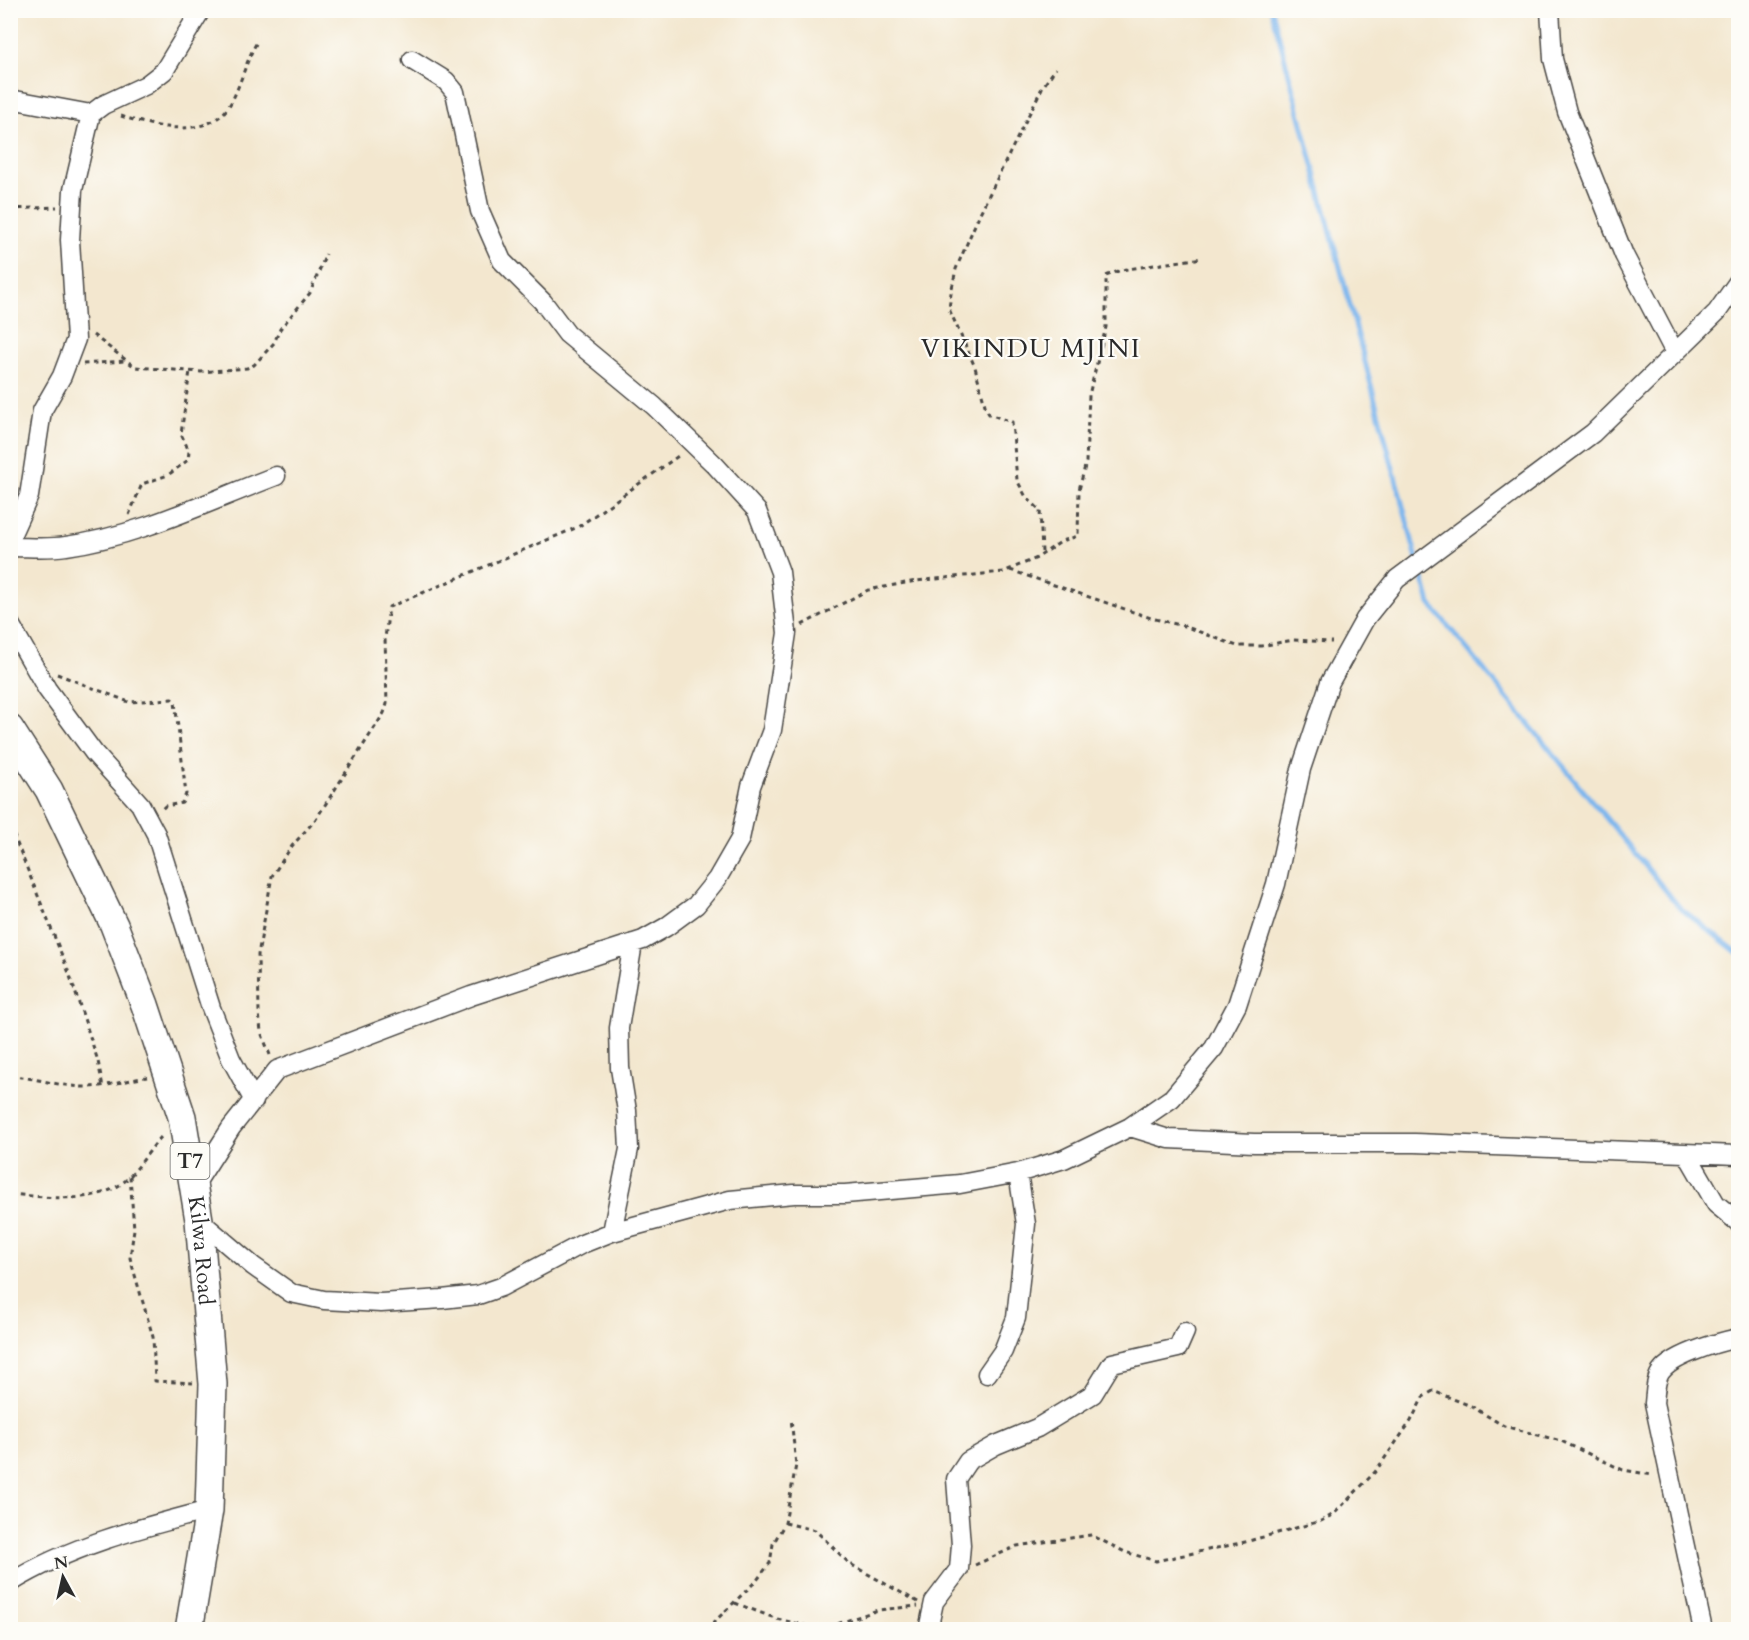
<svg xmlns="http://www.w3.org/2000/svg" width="1749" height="1640" font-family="Cardo,serif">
<rect width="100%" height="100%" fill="#fdfcf7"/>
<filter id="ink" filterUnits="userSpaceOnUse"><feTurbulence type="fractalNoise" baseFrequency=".0167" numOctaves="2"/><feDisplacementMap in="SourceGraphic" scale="12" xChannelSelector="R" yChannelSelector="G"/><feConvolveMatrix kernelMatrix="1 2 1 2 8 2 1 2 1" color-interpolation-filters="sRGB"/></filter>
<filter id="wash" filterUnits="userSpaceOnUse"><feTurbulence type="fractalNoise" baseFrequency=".008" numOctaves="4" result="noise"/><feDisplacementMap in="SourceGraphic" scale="24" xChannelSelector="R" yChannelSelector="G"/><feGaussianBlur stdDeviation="1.35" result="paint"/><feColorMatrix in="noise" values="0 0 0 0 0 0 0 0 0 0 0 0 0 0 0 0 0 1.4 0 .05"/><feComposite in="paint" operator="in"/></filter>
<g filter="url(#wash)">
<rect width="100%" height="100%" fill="#f3e7cf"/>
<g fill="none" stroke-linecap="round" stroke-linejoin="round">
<path stroke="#7db6ed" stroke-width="5" d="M 1272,10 L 1417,559
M 1420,568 L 1430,604 L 1680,908 L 1738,953"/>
</g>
</g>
<g filter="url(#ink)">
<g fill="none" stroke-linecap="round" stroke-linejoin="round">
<defs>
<path id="minor" d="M 1550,10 L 1553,59 L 1567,112 L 1624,255 L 1674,351
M 10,99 L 91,114
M 10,538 L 29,496 L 42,411 L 62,376 L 76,339 L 70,240 L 73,190 L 91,114 L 103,105 L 146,85 L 164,71 L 201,10
M 10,547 C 29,547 48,549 66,546 C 139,536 207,502 276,476
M 10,624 L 47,689 L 94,753 L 140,804 L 156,834 L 211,1008 L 231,1059 L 254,1101
M 1130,1127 L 1169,1139 L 1254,1143 L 1415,1143 L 1738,1155
M 1687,1154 L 1716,1204 L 1738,1222
M 194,1186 L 231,1128 L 277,1070 L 471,996 L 643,940 L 666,927 L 696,905 L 717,879 L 740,839 L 751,786 L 772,730 L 787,633 L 780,572 L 757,511 L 715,465 L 654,406 L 567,334 L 543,302 L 502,261 L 480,211 L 455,92 L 446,81 L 412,60
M 199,1220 L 253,1266 L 291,1293 L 324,1300 L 381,1303 L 442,1299 L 478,1295 L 501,1287 L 582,1244 L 612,1232 L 730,1200 L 794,1194 L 845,1194 L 960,1184 L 1018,1173 L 1064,1159 L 1130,1127 L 1172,1098 L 1214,1048 L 1237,1005 L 1276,884 L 1301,769 L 1330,682 L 1365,619 L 1397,579 L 1593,433 L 1717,312 L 1738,282
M 612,1232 L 629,1149 L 627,1111 L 620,1068 L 619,1028 L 633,943
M 987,1374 L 1003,1351 L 1016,1318 L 1026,1224 L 1018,1173
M 10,1583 C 72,1545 140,1528 209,1510
M 928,1630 L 934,1602 L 959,1569 L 961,1545 L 956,1479 L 968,1461 L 996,1445 L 1037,1428 L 1093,1394 L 1112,1363 L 1178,1348 L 1185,1332
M 1703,1630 L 1654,1403 C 1655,1395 1655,1383 1659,1375 C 1668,1356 1719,1342 1738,1338"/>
<g id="highway">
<path id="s1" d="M 10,729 L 49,790 L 114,925 L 145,1005 L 182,1117 L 199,1220 L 213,1384 L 209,1510 L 189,1630"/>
</g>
</defs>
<use href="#minor" stroke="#494744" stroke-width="21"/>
<use href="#highway" stroke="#494744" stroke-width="30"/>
<path stroke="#494744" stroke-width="3" stroke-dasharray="4.5 4.5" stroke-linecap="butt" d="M 121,116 C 153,127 207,140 229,106 C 241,86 245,62 257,42
M 10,209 L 57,207
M 93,335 L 135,367 L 201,372 L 247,368 L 254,365 L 274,343 L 280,329 L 310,293 L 326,254
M 83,364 L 125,361
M 129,515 L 142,484 L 168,475 L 188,460 L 189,451 L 181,434 L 190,371
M 1042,552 L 1040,510 L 1026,497 L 1017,480 L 1012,422 L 989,414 L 986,409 L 975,367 L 949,309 L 951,293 L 956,269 L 980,213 L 1042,88 L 1056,68
M 1010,570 L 1151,618 L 1184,626 L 1237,646 L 1261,646 L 1293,640 L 1332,642
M 802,625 L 868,590 L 916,581 L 1003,572 L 1037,558 L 1062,541 L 1078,536 L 1079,490 L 1086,462 L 1089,395 L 1106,327 L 1106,276 L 1121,270 L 1202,258
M 57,674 L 129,702 L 172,699 L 175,702 L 186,794 L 182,803 L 165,806 L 161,810
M 10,826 L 69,973 L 98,1061 L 103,1087
M 270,1055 L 261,1032 L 259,1013 L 258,955 L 272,876 L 292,846 L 316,819 L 384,713 L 387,704 L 385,638 L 389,607 L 578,527 L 681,454
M 10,1076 C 32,1077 51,1084 72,1086 C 98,1090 122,1081 147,1077
M 130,1176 L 134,1229 L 130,1258 L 153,1337 L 155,1381 L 193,1383
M 10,1194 C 48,1197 103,1207 131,1175 C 143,1162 151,1147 163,1135
M 785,1523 L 815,1530 L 850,1564 L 918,1602
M 975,1565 L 1017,1546 L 1091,1535 L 1125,1552 L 1156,1561 L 1245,1542 L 1321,1521 L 1334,1514 L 1375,1472 L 1411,1421 L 1423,1397 L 1433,1391 L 1471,1406 L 1504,1426 L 1561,1441 L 1623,1470 L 1652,1475
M 735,1603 L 777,1619 L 822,1629 L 878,1610 L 918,1606
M 706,1630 L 757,1580 L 770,1563 L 773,1544 L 785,1523 L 796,1465 L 791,1418"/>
<use href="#minor" stroke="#fff" stroke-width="18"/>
<use href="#highway" stroke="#fff" stroke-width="27"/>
</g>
</g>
<g text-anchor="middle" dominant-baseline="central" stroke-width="4.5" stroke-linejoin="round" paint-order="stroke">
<rect fill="#fdfcf7" stroke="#6a6a68" stroke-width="1.5" x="170.5" y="1143" width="39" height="36" rx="4.5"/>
<g font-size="21" font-weight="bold" fill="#2b2b2b">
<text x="190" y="1161">T7</text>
</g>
<g font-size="22" fill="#2b2b2b" stroke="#fdfcf7">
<text stroke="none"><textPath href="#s1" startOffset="561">Kilwa Road</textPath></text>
</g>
<g font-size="26" letter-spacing="1.5" fill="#2b2b2b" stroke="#fdfcf7">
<text x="1031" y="348">VIKINDU MJINI</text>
</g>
</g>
<rect width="1749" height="1640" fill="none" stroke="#fdfcf7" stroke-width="36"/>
<g transform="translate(63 1577) rotate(352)" stroke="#fdfcf7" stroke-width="4.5" paint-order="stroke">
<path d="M0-4.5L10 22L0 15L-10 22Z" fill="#2b2b2b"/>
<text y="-9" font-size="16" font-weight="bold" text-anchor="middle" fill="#2b2b2b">N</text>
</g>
</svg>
